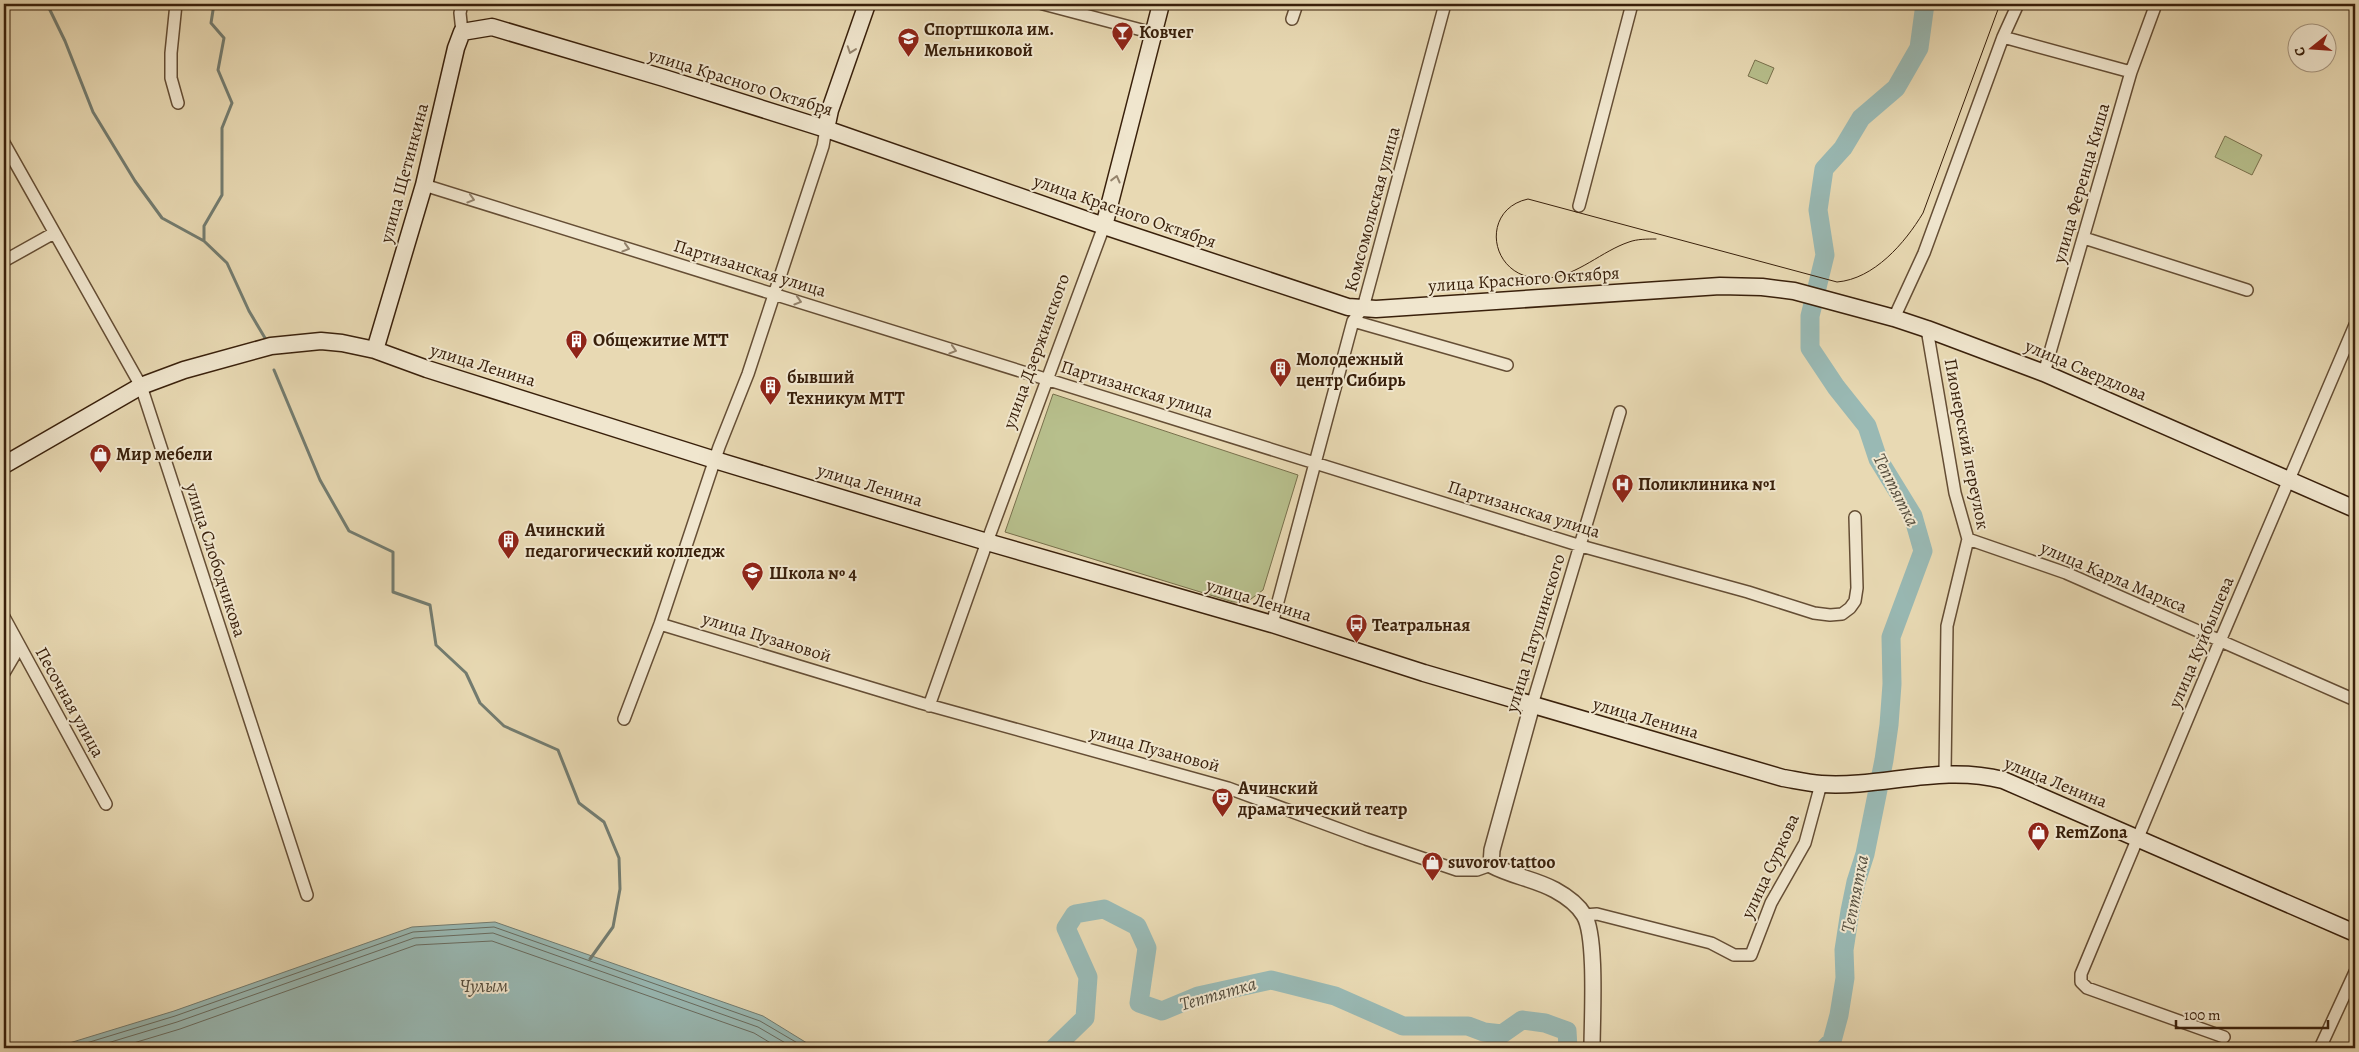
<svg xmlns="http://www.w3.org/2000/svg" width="2359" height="1052" font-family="Alegreya,serif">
<rect width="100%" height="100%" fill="#e8d9b3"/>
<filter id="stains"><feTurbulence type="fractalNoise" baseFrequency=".004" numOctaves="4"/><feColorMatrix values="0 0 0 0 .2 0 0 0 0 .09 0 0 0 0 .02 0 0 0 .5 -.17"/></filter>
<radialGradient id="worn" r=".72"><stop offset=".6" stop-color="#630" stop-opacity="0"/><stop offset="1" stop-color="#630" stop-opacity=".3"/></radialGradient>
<path fill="#b7bf8c" stroke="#78704c" d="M 1755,60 L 1774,68 L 1767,84 L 1748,76 Z
M 2225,136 L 2262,155 L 2252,175 L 2215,157 Z
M 1053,394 L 1298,475 L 1263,590 L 1247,602 L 1233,602 L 1005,532 Z"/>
<path fill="#99b9b4" stroke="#737c70" d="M 495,922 L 763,1016 L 815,1048 L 53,1048 L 174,1011 L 412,927 Z"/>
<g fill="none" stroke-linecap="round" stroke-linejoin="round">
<path stroke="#696c60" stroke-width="1" d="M 70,1048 L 175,1016 L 413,932 L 494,927 L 760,1021 L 806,1048
M 91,1048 L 177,1022 L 414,938 L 493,933 L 758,1027 L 794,1048
M 117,1048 L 180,1029 L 416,945 L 492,941 L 754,1033 L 779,1048"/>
<path stroke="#737c70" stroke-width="3" d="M 47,4 L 65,41 L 93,112 L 135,181 L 162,218 L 204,241 L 227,263 L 249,311 L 265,338
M 204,240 L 204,226 L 222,195 L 222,128 L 232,103 L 218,70 L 224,38 L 211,23 L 214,4
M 274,370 L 320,480 L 349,531 L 393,552 L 393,592 L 430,605 L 436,645 L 466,673 L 480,703 L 504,726 L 558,750 L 579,803 L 604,822 L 619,858 L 620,889 L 613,927 L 590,959"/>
<path stroke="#99b9b4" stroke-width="19" d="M 1054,1048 L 1085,1018 L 1088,977 L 1066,928 L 1075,914 L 1104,909 L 1137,926 L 1147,948 L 1139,1003 L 1162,1011 L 1198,996 L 1271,980 L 1335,996 L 1403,1026 L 1468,1026 L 1484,1032 L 1502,1034 L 1522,1020 L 1545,1023 L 1567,1031 L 1568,1048
M 1825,1048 L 1832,1041 L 1839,1015 L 1845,978 L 1844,950 L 1850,911 L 1856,882 L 1865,854 L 1884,760 L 1889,725 L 1892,684 L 1891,637 L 1923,551 L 1913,516 L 1878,459 L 1867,426 L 1836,387 L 1810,348 L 1810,316 L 1825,255 L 1818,210 L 1824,169 L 1843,148 L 1861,118 L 1896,88 L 1919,48 L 1925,4"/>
<defs>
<path id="minor" d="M 176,4 L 171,53 L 171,78 L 178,103
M 462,4 L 460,13 L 462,32
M 1043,4 L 1153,33
M 1292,19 L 1297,4
M 2003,37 L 2131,72
M 4,143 L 141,386 L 307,895
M 424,185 L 1581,546 L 1748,592 L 1814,613 L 1830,615 L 1842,614 L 1850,608 L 1855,601 L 1857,588 L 1855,517
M 1579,206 L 1632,4
M 2084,238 L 2247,290
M 4,261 L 54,233
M 1894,318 L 1924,253 L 2003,37 L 2018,4
M 1353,321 L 1507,365
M 1927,329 L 1955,493 L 1968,539 L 1947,626 L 1945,773
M 2044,373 L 2131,72 L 2156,4
M 1968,539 L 2066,573 L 2355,700
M 4,617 L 106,804
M 660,624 L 921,703 L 1228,788 L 1366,839 L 1457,870 L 1477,870 L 1491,865
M 1272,624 L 1353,321 L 1363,308 L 1445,4
M 4,673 L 14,656 L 15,640
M 1532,705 L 1620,412
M 929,706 L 987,542 L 1104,226
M 624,719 L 660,624 L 719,447 L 748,374 L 823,146 L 826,129
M 1584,915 L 1597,914 L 1711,943 L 1734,955 L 1751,955 L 1771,903 L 1805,843 L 1821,784
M 2224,1037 L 2087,988 L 2081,982 L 2081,974 L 2220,641 L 2355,325
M 2320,1048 L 2355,972"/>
<path id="tertiary" d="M 1532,705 L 1492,850 L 1491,865 C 1511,876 1535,879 1555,890 C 1566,896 1578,905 1584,915 C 1597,936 1592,1020 1592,1048"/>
<path id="secondary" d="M 826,129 L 830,110 L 867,4
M 1104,226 L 1161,4
M 375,350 L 424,185 L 456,48 L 462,32 L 492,27 L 664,78 L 826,129 L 1104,226 L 1348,307 L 1376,309 L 1720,286 L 1762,287 L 1794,291 L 1894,318 L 1927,329 L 2044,373 L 2355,509
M 4,465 L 141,386 L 184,370 L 271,346 L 321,341 L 342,343 L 375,350 L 427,369 L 715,460 L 987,542 L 1272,624 L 1424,673 L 1783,778 C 1795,780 1808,783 1821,784 C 1883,788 1940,764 2003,780 L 2355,933"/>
</defs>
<use href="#minor" stroke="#654e35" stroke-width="14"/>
<use href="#tertiary" stroke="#654e35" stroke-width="18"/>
<use href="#secondary" stroke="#39200b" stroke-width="19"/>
<use href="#minor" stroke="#f0e6ce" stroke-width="11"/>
<use href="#tertiary" stroke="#f0e6ce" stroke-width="15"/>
<use href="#secondary" stroke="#f0e6ce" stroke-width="16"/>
<path stroke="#39200b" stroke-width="1" d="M 1656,239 C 1647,239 1637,239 1629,242 C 1602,251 1578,275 1549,278 C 1490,285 1477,210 1528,199 L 1837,282 C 1874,279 1905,243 1923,213 L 2000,4"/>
</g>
<defs><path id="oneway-chevron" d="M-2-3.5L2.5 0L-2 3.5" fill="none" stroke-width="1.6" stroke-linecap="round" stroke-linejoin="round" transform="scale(1.25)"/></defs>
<g stroke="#94836c">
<use href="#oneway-chevron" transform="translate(851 50) rotate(109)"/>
<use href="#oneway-chevron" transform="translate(1116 179) rotate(-76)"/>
<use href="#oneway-chevron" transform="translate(471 199) rotate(17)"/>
<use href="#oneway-chevron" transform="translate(626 248) rotate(17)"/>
<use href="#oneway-chevron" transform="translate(798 301) rotate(17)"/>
<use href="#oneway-chevron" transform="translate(953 350) rotate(17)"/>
</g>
<defs>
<symbol id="bar-pin" viewBox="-11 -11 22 30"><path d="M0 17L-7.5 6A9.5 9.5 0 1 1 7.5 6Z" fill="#8f2418" stroke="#f0e6ce"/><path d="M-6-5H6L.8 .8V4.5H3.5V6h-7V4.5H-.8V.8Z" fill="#fff"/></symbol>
<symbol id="school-pin" viewBox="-11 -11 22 30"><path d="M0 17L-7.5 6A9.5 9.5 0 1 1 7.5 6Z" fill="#8f2418" stroke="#f0e6ce"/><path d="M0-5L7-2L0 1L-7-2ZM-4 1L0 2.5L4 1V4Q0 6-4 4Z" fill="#fff"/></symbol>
<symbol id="building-pin" viewBox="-11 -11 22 30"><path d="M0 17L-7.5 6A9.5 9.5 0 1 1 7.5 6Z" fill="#8f2418" stroke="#f0e6ce"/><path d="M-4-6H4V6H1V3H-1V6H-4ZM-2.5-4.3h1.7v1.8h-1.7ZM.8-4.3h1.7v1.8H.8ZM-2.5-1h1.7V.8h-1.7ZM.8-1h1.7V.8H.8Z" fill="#fff"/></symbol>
<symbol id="shop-pin" viewBox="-11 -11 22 30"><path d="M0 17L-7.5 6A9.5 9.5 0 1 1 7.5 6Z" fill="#8f2418" stroke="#f0e6ce"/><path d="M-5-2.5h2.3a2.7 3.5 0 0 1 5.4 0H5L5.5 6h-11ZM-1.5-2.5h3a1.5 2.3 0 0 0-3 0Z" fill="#fff"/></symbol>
<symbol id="hospital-pin" viewBox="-11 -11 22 30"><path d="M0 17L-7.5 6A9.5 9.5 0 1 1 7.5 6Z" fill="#8f2418" stroke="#f0e6ce"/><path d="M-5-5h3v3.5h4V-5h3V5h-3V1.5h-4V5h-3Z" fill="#fff"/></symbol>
<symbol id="bus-pin" viewBox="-11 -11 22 30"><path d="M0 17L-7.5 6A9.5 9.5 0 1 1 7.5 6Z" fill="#8f2418" stroke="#f0e6ce"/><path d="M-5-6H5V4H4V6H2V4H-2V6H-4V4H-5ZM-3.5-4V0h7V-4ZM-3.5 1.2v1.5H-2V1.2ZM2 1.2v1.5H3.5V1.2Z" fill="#fff"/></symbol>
<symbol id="theatre-pin" viewBox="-11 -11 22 30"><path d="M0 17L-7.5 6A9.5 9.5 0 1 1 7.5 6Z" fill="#8f2418" stroke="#f0e6ce"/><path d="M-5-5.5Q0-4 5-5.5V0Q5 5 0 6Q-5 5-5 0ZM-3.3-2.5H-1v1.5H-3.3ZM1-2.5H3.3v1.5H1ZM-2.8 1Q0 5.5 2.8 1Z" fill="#fff"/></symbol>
</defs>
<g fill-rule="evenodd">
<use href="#bar-pin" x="1110" y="20" width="25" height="34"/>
<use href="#school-pin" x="896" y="26" width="25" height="34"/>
<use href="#building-pin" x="564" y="328" width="25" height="34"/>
<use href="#building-pin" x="1268" y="356" width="25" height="34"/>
<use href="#building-pin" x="758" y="374" width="25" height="34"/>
<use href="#shop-pin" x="88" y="442" width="25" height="34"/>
<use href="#hospital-pin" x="1610" y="472" width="25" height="34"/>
<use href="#building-pin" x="496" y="528" width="25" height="34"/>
<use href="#school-pin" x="740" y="560" width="25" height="34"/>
<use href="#bus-pin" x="1344" y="612" width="25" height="34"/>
<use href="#theatre-pin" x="1210" y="786" width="25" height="34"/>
<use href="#shop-pin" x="2026" y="820" width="25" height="34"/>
<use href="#shop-pin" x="1420" y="850" width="25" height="34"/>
</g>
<g text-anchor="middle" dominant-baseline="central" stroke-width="4" stroke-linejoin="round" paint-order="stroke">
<g font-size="18" font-weight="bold" fill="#39200b" stroke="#f0e6ce" text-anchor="start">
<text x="924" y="29">Спортшкола им.<tspan x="924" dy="21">Мельниковой</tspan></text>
<text x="1139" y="32">Ковчег</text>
<text x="593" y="340">Общежитие МТТ</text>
<text x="1296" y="359">Молодежный<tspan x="1296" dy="21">центр Сибирь</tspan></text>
<text x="787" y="377">бывший<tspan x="787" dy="21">Техникум МТТ</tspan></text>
<text x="116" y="454">Мир мебели</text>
<text x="1638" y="484">Поликлиника №1</text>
<text x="525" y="530">Ачинский<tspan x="525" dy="21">педагогический колледж</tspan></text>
<text x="769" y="573">Школа № 4</text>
<text x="1372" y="625">Театральная</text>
<text x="1238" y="788">Ачинский<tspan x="1238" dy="21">драматический театр</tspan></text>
<text x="2055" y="832">RemZona</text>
<text x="1448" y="862">suvorov tattoo</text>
</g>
<g font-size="18" fill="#39200b" stroke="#f0e6ce">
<text transform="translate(741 82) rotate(17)">улица Красного Октября</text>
<text transform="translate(404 173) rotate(-75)">улица Щетинкина</text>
<text transform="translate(2081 183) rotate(-74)">улица Ференца Киша</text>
<text transform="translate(1372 209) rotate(-75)">Комсомольская улица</text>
<text transform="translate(1125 211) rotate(19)">улица Красного Октября</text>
<text transform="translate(750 268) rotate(17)">Партизанская улица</text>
<text transform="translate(1524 279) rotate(-4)">улица Красного Октября</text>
<text transform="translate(1036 351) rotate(-70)">улица Дзержинского</text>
<text transform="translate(483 365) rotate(17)">улица Ленина</text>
<text transform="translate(2086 370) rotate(23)">улица Свердлова</text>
<text transform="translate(1137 389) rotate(17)">Партизанская улица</text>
<text transform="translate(1967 444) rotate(79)">Пионерский переулок</text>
<text transform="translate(870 485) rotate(17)">улица Ленина</text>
<text transform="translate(1524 509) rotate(17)">Партизанская улица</text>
<text transform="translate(216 560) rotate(72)">улица Слободчикова</text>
<text transform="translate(2114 577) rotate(23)">улица Карла Маркса</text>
<text transform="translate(1259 600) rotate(17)">улица Ленина</text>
<text transform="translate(1535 633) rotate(-73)">улица Патушинского</text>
<text transform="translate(767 637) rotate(17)">улица Пузановой</text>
<text transform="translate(2201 642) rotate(-67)">улица Куйбышева</text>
<text transform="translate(70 702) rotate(61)">Песочная улица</text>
<text transform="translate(1646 718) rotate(16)">улица Ленина</text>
<text transform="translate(1155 749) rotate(15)">улица Пузановой</text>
<text transform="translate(2056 782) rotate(22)">улица Ленина</text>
<text transform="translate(1770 866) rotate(-65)">улица Суркова</text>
</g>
<g font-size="19" font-style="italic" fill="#564e3e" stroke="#f0e6ce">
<text transform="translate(1896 490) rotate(63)">Тептятка</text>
<text transform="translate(1855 894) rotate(-79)">Тептятка</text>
<text x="484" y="986">Чулым</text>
<text transform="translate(1218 994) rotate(-16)">Тептятка</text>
</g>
</g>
<rect width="2359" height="1052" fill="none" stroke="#e8d9b3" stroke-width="20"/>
<rect x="5" y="5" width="2349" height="1042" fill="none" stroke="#39200b" stroke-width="2.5"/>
<rect x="10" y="10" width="2339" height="1032" fill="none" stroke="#39200b"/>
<g transform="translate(2312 48) rotate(253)"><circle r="24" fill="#f0e6ce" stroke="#a79780"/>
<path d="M0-4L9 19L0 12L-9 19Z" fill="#8f2418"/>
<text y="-8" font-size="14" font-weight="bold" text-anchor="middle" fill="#39200b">С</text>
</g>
<path d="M2176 1020v8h152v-8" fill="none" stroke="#39200b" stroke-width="2.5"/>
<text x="2184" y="1020" font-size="15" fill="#39200b" stroke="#f0e6ce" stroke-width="4" paint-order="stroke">100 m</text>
<rect width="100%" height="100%" filter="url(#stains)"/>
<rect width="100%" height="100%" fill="url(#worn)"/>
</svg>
